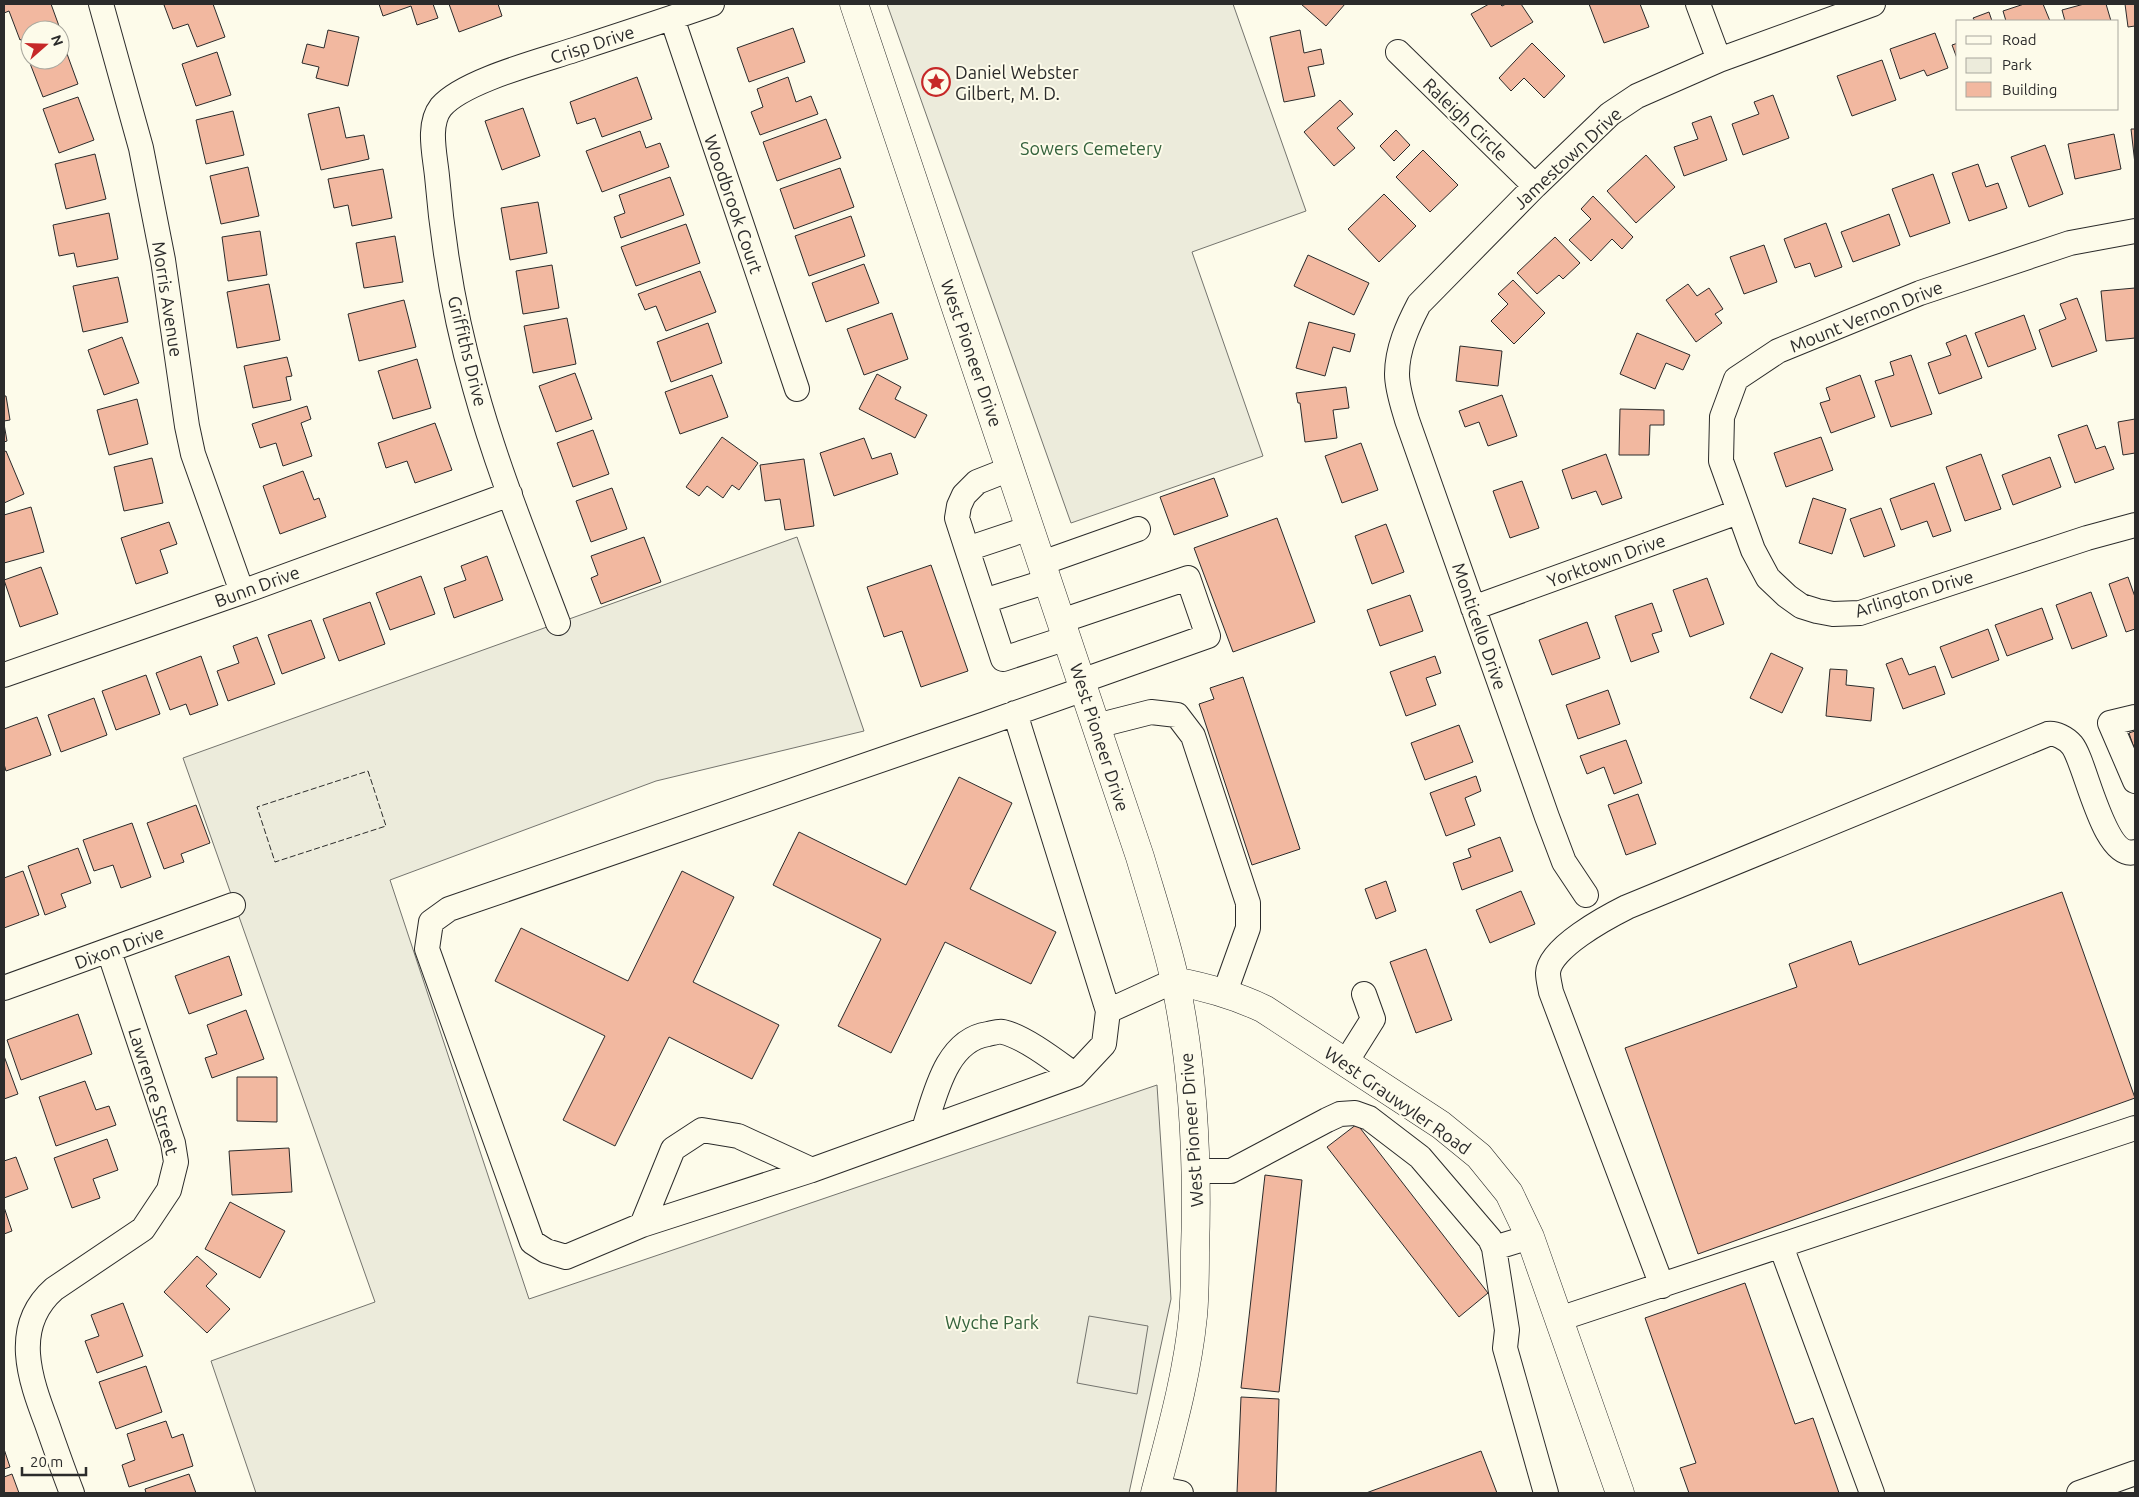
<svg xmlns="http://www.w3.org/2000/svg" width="2139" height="1497" font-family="Ubuntu,sans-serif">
<rect width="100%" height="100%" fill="#fdfbea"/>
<path fill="#ecebdb" stroke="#74746e" d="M 887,4 L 1233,4 L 1306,211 L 1192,252 L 1263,456 L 1071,523 Z
M 797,537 L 864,731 L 656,781 L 390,880 L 529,1299 L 1157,1085 L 1171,1299 L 1129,1493 L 256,1493 L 211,1361 L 375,1302 L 183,758 Z"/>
<path fill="#eceadb" stroke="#74746e" d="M 1089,1316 L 1148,1326 L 1137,1394 L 1077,1383 Z"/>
<path fill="#f2b8a0" stroke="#2b2b2b" d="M 4,4 L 51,4 L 59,26 L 47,30 L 30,30 L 30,36 L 20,40 L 9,11 L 4,13 Z
M 167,4 L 213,4 L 225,37 L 197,47 L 188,24 L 173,29 L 164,5 Z
M 379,4 L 433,4 L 438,18 L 417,25 L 411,6 L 383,16 Z
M 449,4 L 498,4 L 502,16 L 459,32 Z
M 1301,4 L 1345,4 L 1326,26 Z
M 1489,4 L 1500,4 L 1502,6 L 1506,4 L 1521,4 L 1533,22 L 1491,47 L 1471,14 Z
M 1589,4 L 1640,4 L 1649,27 L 1604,43 Z
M 2024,4 L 2043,4 L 2050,21 L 2006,21 L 2003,11 Z
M 2084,4 L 2106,4 L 2111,21 L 2065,21 L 2062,10 Z
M 2125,4 L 2135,4 L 2135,26 L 2128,27 Z
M 1989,12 L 1992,21 L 1975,21 L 1973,18 Z
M 793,28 L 805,62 L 749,82 L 737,48 Z
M 328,30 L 359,37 L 348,86 L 316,78 L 319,67 L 302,63 L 307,44 L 324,48 Z
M 1300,30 L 1304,53 L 1321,49 L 1324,64 L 1308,67 L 1315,96 L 1284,102 L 1270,37 Z
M 1935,33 L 1948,68 L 1927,76 L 1924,70 L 1900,79 L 1890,49 Z
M 62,40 L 78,84 L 43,97 L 26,53 L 30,52 L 30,60 L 60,60 L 60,41 Z
M 1532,43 L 1565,76 L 1544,98 L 1524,78 L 1511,91 L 1499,78 Z
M 1958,43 L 1958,61 L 1952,45 Z
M 217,52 L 231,95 L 196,106 L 182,64 Z
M 1882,60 L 1896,100 L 1852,116 L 1837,76 Z
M 637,77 L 652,119 L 602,137 L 595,118 L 577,124 L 570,102 Z
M 788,77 L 796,102 L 811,96 L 818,114 L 760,135 L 751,112 L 763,107 L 757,89 Z
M 1773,95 L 1789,138 L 1743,155 L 1732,124 L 1759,114 L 1754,102 Z
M 78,97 L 94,140 L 59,153 L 43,109 Z
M 1340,100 L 1353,114 L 1337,128 L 1355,148 L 1334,166 L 1304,132 Z
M 339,107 L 346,138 L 364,135 L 369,159 L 321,170 L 308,114 Z
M 523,108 L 540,156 L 502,170 L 485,121 Z
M 233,111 L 244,155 L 206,164 L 196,120 Z
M 1711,116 L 1727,160 L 1684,176 L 1674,147 L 1698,139 L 1692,123 Z
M 826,119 L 841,158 L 777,181 L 763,142 Z
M 2131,129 L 2135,129 L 2135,164 Z
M 1396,130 L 1410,145 L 1394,161 L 1380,146 Z
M 640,131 L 646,148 L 660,143 L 669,167 L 602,192 L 586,151 Z
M 2114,134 L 2121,169 L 2075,179 L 2068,144 Z
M 2045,145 L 2063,194 L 2029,207 L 2011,157 Z
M 1423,150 L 1458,185 L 1430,212 L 1396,177 Z
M 95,154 L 106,199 L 66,209 L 55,164 Z
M 1646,155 L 1675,187 L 1636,223 L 1607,191 Z
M 1978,164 L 1986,187 L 1998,183 L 2007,208 L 1969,221 L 1952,173 Z
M 248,167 L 259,216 L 221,224 L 210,176 Z
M 840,168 L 854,207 L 794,229 L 780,189 Z
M 383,169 L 392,218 L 352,226 L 348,205 L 334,208 L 328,179 Z
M 1933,174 L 1950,223 L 1910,237 L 1892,189 Z
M 670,177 L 684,215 L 621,238 L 614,217 L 625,213 L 619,195 Z
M 1384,194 L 1416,226 L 1379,262 L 1348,229 Z
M 1593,196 L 1633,237 L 1622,249 L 1612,239 L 1591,261 L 1569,240 L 1591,219 L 1581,209 Z
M 538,202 L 547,253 L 510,260 L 501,208 Z
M 109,213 L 118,259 L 77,267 L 74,253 L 59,256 L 53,225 Z
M 1889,214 L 1900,245 L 1853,262 L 1841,232 Z
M 851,216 L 865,256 L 809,276 L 795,236 Z
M 1826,223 L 1842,267 L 1815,277 L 1810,263 L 1795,268 L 1784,239 Z
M 686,224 L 700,263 L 636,286 L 621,247 Z
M 260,231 L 267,275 L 228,281 L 222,237 Z
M 395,236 L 403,282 L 364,288 L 356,243 Z
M 1555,237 L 1580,263 L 1563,279 L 1559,275 L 1537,294 L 1517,273 Z
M 1764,245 L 1777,282 L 1744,294 L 1730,257 Z
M 1308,255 L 1369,283 L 1354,315 L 1294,286 Z
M 864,264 L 879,303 L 826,322 L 812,283 Z
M 552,265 L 559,308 L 523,314 L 516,271 Z
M 700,271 L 716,312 L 666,331 L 656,306 L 645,310 L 638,294 Z
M 118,277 L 128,322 L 83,332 L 73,286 Z
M 1513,280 L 1545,313 L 1514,344 L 1491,321 L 1508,304 L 1498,294 Z
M 269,284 L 280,340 L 237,348 L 227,292 Z
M 1688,284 L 1697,296 L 1709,288 L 1723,309 L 1715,314 L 1722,323 L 1696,342 L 1666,300 Z
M 2135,288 L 2135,338 L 2106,341 L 2101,291 Z
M 2077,298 L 2097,351 L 2052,367 L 2039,330 L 2066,319 L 2060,304 Z
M 404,300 L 416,347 L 359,361 L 348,314 Z
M 892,313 L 908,359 L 864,375 L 847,329 Z
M 2024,315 L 2036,349 L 1988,367 L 1975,333 Z
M 567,318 L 576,364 L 533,373 L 524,326 Z
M 1309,322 L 1355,334 L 1350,352 L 1333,347 L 1325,376 L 1296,368 Z
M 708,323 L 722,363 L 671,382 L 657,342 Z
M 1637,333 L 1690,355 L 1683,370 L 1666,363 L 1655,389 L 1620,374 Z
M 1966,335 L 1982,378 L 1939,394 L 1928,363 L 1951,355 L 1946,343 Z
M 122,337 L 139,383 L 104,395 L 88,350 Z
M 1460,346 L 1502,351 L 1498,386 L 1456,381 Z
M 1911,355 L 1932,414 L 1891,427 L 1875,381 L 1894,375 L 1890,362 Z
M 287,357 L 292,376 L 286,377 L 291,400 L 253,408 L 244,366 Z
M 417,359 L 431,408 L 393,419 L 378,371 Z
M 575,373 L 592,419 L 556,432 L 539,386 Z
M 877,374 L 901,387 L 895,399 L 927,415 L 915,438 L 859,409 Z
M 712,375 L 728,417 L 680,434 L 665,392 Z
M 1860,375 L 1875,417 L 1831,433 L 1820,403 L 1830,400 L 1826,388 Z
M 1346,387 L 1349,408 L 1333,410 L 1337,438 L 1305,442 L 1300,403 L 1298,403 L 1296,393 Z
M 1502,395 L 1517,436 L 1488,446 L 1479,422 L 1465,427 L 1459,411 Z
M 4,396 L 6,396 L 10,420 L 4,421 Z
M 137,399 L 148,444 L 109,455 L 97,410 Z
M 307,406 L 311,419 L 301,423 L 312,456 L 283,466 L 276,443 L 260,448 L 252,424 Z
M 1620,409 L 1664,410 L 1664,425 L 1650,425 L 1649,455 L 1619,455 Z
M 2135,419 L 2135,453 L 2123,455 L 2118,422 Z
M 435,423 L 452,470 L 415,483 L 407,461 L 386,468 L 378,443 Z
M 4,424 L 7,441 L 4,442 Z
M 2087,425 L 2096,449 L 2105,446 L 2114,469 L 2075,483 L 2058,435 Z
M 593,430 L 609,474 L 573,487 L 557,443 Z
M 722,437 L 758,463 L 739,490 L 732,485 L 723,498 L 707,486 L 699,496 L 686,487 Z
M 1821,437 L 1833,470 L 1786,487 L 1774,453 Z
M 864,438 L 872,459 L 891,453 L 898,474 L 834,496 L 820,453 Z
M 1361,443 L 1378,490 L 1342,503 L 1325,456 Z
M 6,451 L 24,494 L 4,503 L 4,452 Z
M 1606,454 L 1622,498 L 1602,505 L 1596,491 L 1572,499 L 1562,470 Z
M 1981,454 L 2001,509 L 1965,521 L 1946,467 Z
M 2050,457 L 2061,487 L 2013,505 L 2002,475 Z
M 152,458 L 163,503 L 124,511 L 114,467 Z
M 804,459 L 814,526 L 785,530 L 780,499 L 765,501 L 760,465 Z
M 303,471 L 314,500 L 319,498 L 326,517 L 280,534 L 263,486 Z
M 1214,478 L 1228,516 L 1174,535 L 1160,497 Z
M 1522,481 L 1539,528 L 1510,538 L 1493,491 Z
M 1934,483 L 1951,531 L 1933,537 L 1927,521 L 1901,530 L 1890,499 Z
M 612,488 L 627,529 L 591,542 L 576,501 Z
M 1813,498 L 1846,509 L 1832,554 L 1799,543 Z
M 31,507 L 44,552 L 4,563 L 4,515 Z
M 1881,508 L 1895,546 L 1864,557 L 1850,519 Z
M 1277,518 L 1315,622 L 1233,652 L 1194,548 Z
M 169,522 L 177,544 L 160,550 L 168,573 L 136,584 L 121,538 Z
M 1386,524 L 1404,572 L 1372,584 L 1355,536 Z
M 644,537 L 661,582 L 601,604 L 591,578 L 598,575 L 591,556 Z
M 487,556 L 503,600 L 454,618 L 444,588 L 466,580 L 461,566 Z
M 931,565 L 968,671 L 921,687 L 902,631 L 884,637 L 867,587 Z
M 41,567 L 58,614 L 20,627 L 4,580 Z
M 421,576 L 435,614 L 390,630 L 376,593 Z
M 2128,577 L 2135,597 L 2135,629 L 2126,632 L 2109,584 Z
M 1707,578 L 1724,624 L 1690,637 L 1673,590 Z
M 2091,592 L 2107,636 L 2072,649 L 2056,605 Z
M 1410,595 L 1423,631 L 1380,646 L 1367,610 Z
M 370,602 L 385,644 L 339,661 L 323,619 Z
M 1652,603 L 1662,631 L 1652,634 L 1659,652 L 1631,662 L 1615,616 Z
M 2042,608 L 2053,639 L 2007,656 L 1995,625 Z
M 311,620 L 325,658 L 282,674 L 268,635 Z
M 1587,622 L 1600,658 L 1552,675 L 1539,640 Z
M 1988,629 L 1999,660 L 1952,678 L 1940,647 Z
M 257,637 L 275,684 L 228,701 L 217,671 L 239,663 L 233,646 Z
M 1771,653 L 1803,668 L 1782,713 L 1750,698 Z
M 201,656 L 218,705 L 190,715 L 186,704 L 170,710 L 156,673 Z
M 1435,656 L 1441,673 L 1426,678 L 1436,705 L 1406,716 L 1390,672 Z
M 1902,658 L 1909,675 L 1935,666 L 1945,694 L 1903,709 L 1886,664 Z
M 1830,669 L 1847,670 L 1846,685 L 1874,688 L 1871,721 L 1826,716 Z
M 146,675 L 160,714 L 116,730 L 102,691 Z
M 1243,677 L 1300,849 L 1252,865 L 1199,704 L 1214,699 L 1210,688 Z
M 1608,690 L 1620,724 L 1578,739 L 1566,705 Z
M 94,698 L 107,735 L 61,752 L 48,715 Z
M 37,717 L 51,755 L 6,771 L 4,764 L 4,729 Z
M 1459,725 L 1473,762 L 1425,780 L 1411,743 Z
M 2135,731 L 2135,751 L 2129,733 Z
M 1626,740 L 1642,783 L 1614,794 L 1604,767 L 1587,774 L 1580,756 Z
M 1476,776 L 1481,791 L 1465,798 L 1475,825 L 1446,836 L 1430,793 Z
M 959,777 L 1012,803 L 970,889 L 1056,932 L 1031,984 L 945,942 L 891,1053 L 838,1026 L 881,939 L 773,885 L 799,832 L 906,885 Z
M 1638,794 L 1656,844 L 1626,855 L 1608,805 Z
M 196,805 L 210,843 L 181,854 L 184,862 L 164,869 L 147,823 Z
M 132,823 L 151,877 L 121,888 L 113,865 L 94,871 L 83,840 Z
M 1500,837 L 1513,871 L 1462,890 L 1453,863 L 1471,857 L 1468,849 Z
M 78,848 L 91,883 L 61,894 L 66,907 L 45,915 L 28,866 Z
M 23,871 L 39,915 L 4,928 L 4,878 Z
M 682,871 L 734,897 L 693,982 L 779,1025 L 752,1079 L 669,1037 L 615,1146 L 563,1120 L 605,1036 L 495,981 L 521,928 L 628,981 Z
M 1386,881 L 1396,911 L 1376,919 L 1365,889 Z
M 1521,891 L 1535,924 L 1490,943 L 1476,910 Z
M 2062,892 L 2135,1098 L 1698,1254 L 1625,1048 L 1797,987 L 1789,964 L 1851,941 L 1859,965 Z
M 1426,949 L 1452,1020 L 1416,1033 L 1390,962 Z
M 229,956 L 242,995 L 189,1014 L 175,976 Z
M 246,1010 L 264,1059 L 212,1078 L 205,1058 L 217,1054 L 207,1025 Z
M 78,1014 L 92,1054 L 21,1080 L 7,1040 Z
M 4,1056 L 18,1094 L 4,1099 Z
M 237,1077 L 277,1077 L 277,1122 L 237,1121 Z
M 85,1081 L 96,1110 L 109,1106 L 116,1125 L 56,1146 L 39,1097 Z
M 1357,1124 L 1488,1293 L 1459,1317 L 1327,1147 Z
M 107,1139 L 118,1170 L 93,1179 L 100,1198 L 72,1208 L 54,1158 Z
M 289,1148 L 292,1192 L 232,1195 L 229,1151 Z
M 16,1157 L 28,1189 L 4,1198 L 4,1161 Z
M 1265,1175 L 1302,1180 L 1279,1392 L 1241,1388 Z
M 230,1202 L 285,1231 L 260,1278 L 205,1249 Z
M 4,1207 L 12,1231 L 4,1234 Z
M 197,1256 L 217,1274 L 206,1286 L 230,1309 L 207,1333 L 164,1292 Z
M 1745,1283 L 1795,1424 L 1813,1418 L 1839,1493 L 1689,1493 L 1680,1468 L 1696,1463 L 1645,1318 Z
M 123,1303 L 143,1356 L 97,1373 L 85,1341 L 99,1336 L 91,1315 Z
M 146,1366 L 162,1412 L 116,1429 L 99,1382 Z
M 1241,1397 L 1279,1399 L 1276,1493 L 1237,1493 Z
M 166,1421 L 172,1438 L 183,1434 L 193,1466 L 129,1487 L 122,1465 L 135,1460 L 127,1434 Z
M 4,1449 L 10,1467 L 4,1469 Z
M 1481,1451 L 1497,1493 L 1366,1493 Z
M 12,1474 L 19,1493 L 4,1493 L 4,1477 Z
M 189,1474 L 196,1493 L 146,1493 L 145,1489 Z"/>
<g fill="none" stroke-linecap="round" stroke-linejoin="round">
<defs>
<path id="minor" d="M 101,4 L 141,148 L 163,260 L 187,426 L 193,454 L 242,592
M 1698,4 L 1719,60
M 672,18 L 797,389
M 1398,52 L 1535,186
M 2135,231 L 2070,243 L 1920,293 L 1778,351 L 1736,379 L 1722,417 L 1721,461 L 1753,550 L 1768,578 L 1787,596 L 1801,606 L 1817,611 L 1833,614 L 1860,613 L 2087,538 L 2135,525
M 1030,528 L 967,549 L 1003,659 L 1067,638
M 967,549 L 957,518 L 959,506 L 964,495 L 977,482 L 1010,469
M 1042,563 L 1138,529
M 984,601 L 1048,581
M 1473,608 L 1738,512
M 1061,621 L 1188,578 L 1208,636 L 1081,681
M 558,623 C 529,546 497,468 475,388 C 455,319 443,247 437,176 C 435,155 427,125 441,107 C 463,81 541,61 574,50 C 620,35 666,20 712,4
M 4,675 L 242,592 L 510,494
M 1015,713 L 1108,1011 L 1104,1044 L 1075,1075 L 812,1170 L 642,1225 L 566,1257 L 546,1251 L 532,1242 L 427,949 L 431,922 L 449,909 L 985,724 L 1084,689
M 2135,717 L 2110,723 L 2135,781
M 1096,726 L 1151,712 L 1177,715 L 1193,736 L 1248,903 L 1248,928 L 1225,992
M 1586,895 L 1564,862 L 1547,817 L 1407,420 C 1403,406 1397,389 1397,374 C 1397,349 1408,325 1419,304 L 1535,186 L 1610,114 L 1637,96 L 1719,60 L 1873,4
M 4,988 L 233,905
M 1108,1011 L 1174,981
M 1346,1062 L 1373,1019 L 1364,994
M 924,1129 C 935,1095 946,1040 988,1034 C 993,1033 999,1031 1003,1032 C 1025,1037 1057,1062 1075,1075
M 1196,1171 L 1231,1171 L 1327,1120 L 1340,1114 L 1355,1113 L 1369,1118 L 1420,1157 L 1490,1239 L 1494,1248 L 1507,1330 L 1505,1348 L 1546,1493
M 642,1225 L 673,1149 L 702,1130 L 738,1136 L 812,1170
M 1781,1246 L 1872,1493
M 1494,1248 L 1530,1237
M 1662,1286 L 1551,992 C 1550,986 1548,979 1548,973 C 1549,948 1607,917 1627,907 L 2048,734 C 2056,733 2066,738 2072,745 C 2086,762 2103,861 2135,852
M 1559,1319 L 2135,1128
M 1156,1488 L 1181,1493
M 72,1493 C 63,1470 55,1447 47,1424 C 30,1379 11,1327 54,1289 L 143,1229 L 169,1190 L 176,1162 L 173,1143 L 109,951
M 2079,1493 L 2135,1473"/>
<path id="major" d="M 854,4 L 1140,857 C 1152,898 1166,940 1175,981 C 1194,1070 1198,1161 1195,1252 C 1195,1273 1195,1295 1193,1316 C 1187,1377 1170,1435 1155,1493
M 1174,981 C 1206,987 1235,995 1264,1009 L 1441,1125 L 1479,1156 L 1509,1193 L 1530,1237 L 1620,1493"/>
</defs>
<use href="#minor" stroke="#2b2b2b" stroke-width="26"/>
<use href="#major" stroke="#2b2b2b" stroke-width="29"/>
<use href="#minor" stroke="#fdfbea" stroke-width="24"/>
<use href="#major" stroke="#fdfbea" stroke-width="28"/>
<path stroke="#2b2b2b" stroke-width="1" stroke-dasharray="6 2.5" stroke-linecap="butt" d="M 368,771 L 386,826 L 275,862 L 257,807 Z"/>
</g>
<defs>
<symbol id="sight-ring" viewBox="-11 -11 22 22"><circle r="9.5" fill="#fdfbea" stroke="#c62828" stroke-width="1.5"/><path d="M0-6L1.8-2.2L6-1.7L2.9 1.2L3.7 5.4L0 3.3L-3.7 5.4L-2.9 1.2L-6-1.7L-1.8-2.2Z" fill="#c62828"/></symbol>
</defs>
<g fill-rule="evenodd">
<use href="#sight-ring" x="920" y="66" width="32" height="32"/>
</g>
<g text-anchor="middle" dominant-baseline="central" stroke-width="4" stroke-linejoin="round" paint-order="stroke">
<g font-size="18" fill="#2b2b2b" stroke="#fdfbea">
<text transform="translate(592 44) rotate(-18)">Crisp Drive</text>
<text transform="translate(1466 119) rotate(44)">Raleigh Circle</text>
<text transform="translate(1567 158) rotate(-43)">Jamestown Drive</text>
<text transform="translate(734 204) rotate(71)">Woodbrook Court</text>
<text transform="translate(168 299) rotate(81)">Morris Avenue</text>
<text transform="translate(1866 316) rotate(-22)">Mount Vernon Drive</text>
<text transform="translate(468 351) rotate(76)">Griffiths Drive</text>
<text transform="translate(972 353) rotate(71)">West Pioneer Drive</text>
<text transform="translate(1606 560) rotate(-20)">Yorktown Drive</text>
<text transform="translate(257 586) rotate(-20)">Bunn Drive</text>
<text transform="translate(1914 593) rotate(-17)">Arlington Drive</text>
<text transform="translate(1480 626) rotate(71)">Monticello Drive</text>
<text transform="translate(1100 737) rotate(72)">West Pioneer Drive</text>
<text transform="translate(119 947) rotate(-20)">Dixon Drive</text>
<text transform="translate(154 1091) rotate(73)">Lawrence Street</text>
<text transform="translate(1398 1100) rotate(35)">West Grauwyler Road</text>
<text transform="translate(1191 1130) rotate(-94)">West Pioneer Drive</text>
</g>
<g font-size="18" fill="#2b2b2b" stroke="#fdfbea" text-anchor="start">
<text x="955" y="72">Daniel Webster<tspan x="955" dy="21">Gilbert, M. D.</tspan></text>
</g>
<g font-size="18" fill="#34623c" stroke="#fdfbea">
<text x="1091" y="148">Sowers Cemetery</text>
<text x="992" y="1322">Wyche Park</text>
</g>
</g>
<rect width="2139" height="1497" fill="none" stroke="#2b2b2b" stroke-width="10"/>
<rect x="1956" y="20" width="162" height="90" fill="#fdfbea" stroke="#a9a89e"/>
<rect x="1966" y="36" width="25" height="8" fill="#fdfbea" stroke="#a9a89e"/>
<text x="2002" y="45" font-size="15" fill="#2b2b2b">Road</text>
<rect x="1966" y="58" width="25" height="15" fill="#ecebdb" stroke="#a9a89e"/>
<text x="2002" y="70" font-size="15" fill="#2b2b2b">Park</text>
<rect x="1966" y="82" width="25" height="15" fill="#f2b8a0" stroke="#a9a89e"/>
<text x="2002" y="95" font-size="15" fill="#2b2b2b">Building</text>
<g transform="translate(45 45) rotate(70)"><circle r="24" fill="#fdfbea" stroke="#a9a89e"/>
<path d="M0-4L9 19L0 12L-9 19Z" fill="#c62828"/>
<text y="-8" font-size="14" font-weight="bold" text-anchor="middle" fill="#2b2b2b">N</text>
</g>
<path d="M22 1467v8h64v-8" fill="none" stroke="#2b2b2b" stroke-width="2.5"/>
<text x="30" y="1467" font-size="15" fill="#2b2b2b" stroke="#fdfbea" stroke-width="4" paint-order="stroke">20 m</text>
</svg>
